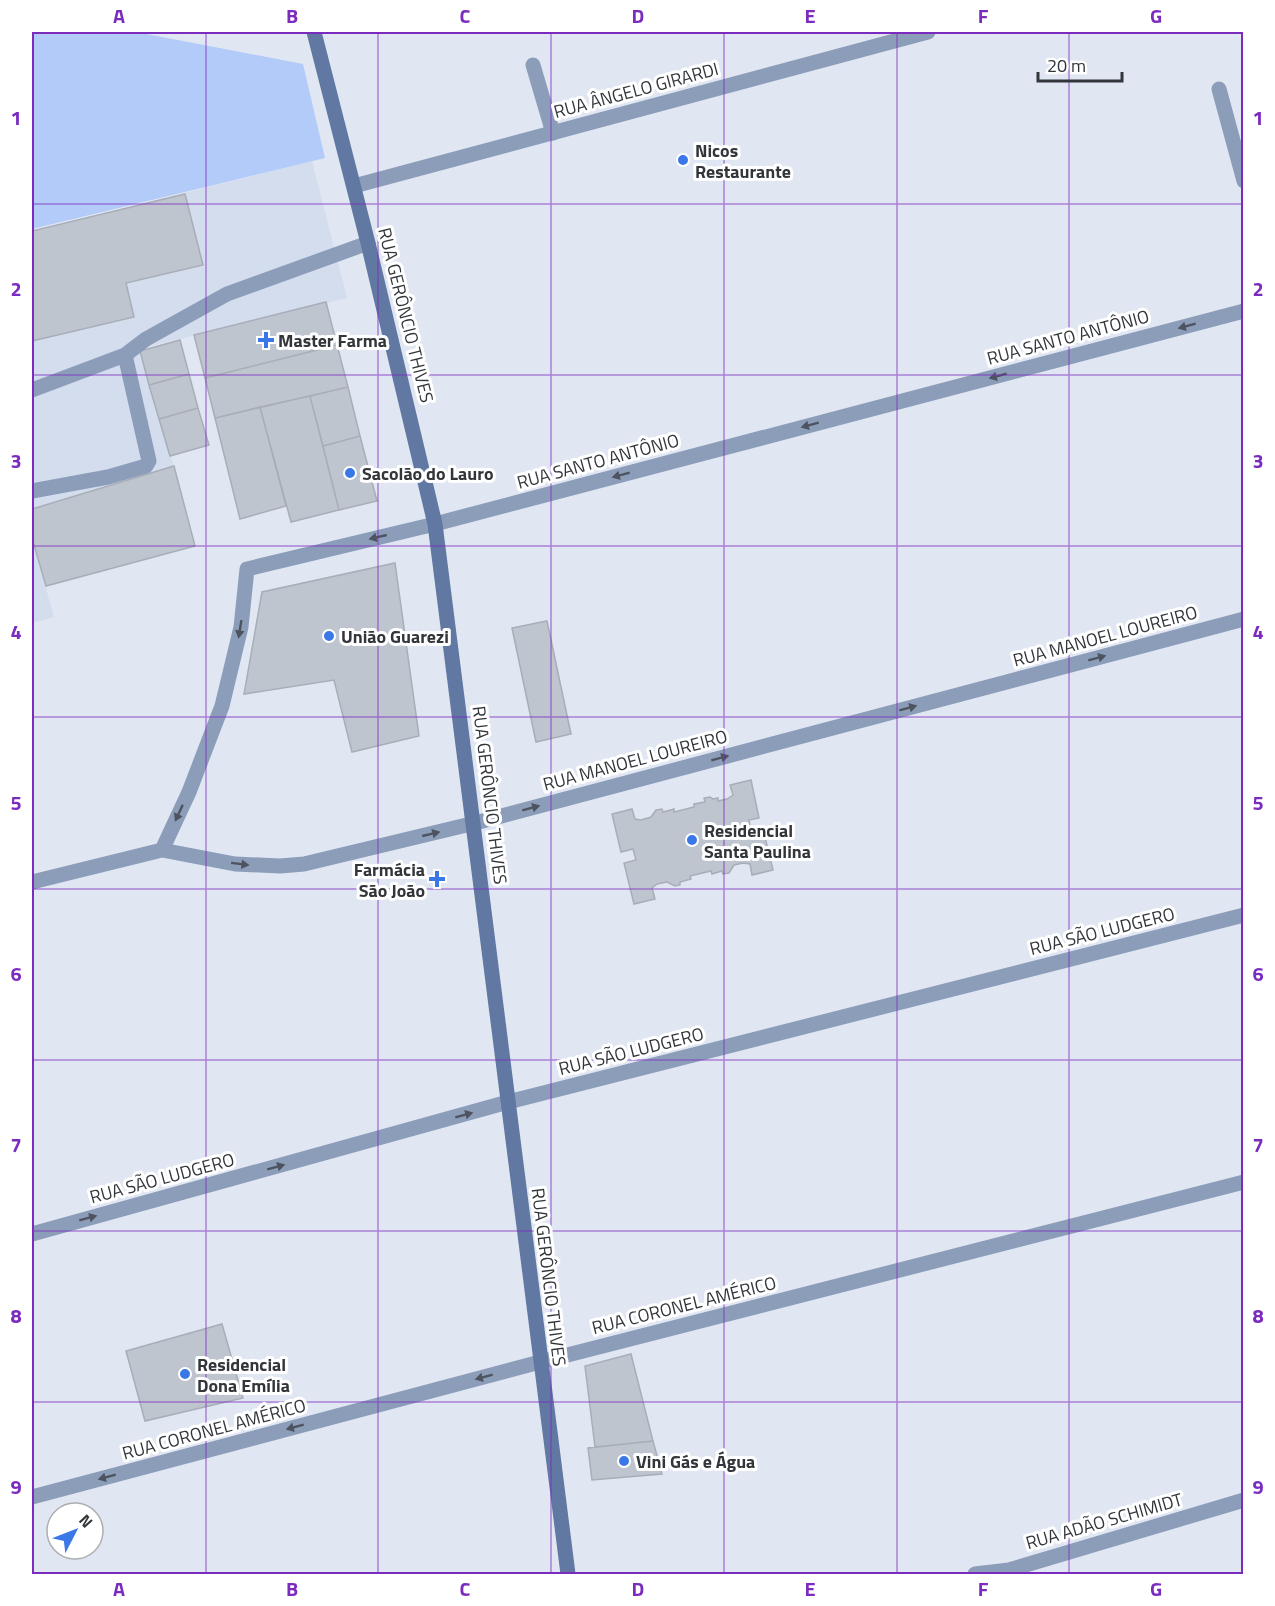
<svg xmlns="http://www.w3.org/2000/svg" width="1275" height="1606" font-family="'Titillium Web',sans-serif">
<rect width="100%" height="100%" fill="#e1e7f2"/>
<path fill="#d3ddee" d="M 312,161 L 347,298 L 143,348 L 149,385 L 174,466 L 32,509 L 32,231 Z
M 32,538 L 54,617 L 32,623 Z"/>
<path fill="#b2cbf8" d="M 32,32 L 136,32 L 303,64 L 325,158 L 32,229 Z"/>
<path fill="#bfc5cf" stroke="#a8aeb8" stroke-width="1.5" d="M 185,194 L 203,265 L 126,283 L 134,317 L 32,341 L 32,231 Z
M 326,302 L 337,345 L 205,378 L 194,335 Z
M 180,340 L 189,374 L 149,385 L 140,351 Z
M 337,345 L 348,387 L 215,418 L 205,378 Z
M 189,374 L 198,408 L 159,419 L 149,385 Z
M 348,387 L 360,436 L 323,446 L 310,396 Z
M 348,387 L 360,436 L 323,446 L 310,396 Z
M 310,396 L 339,510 L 291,522 L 260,407 Z
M 260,407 L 286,506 L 240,519 L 215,418 Z
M 198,408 L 209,445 L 170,456 L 159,419 Z
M 360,436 L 377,501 L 339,510 L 323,446 Z
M 174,466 L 195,546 L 46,586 L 32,538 L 32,509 Z
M 395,563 L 419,736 L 352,752 L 334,680 L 244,694 L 262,592 Z
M 547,621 L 571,734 L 536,742 L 512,628 Z
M 751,780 L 759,818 L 749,820 L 751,831 L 763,829 L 773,870 L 752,875 L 750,864 L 743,863 L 734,865 L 729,873 L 723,874 L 722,871 L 712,874 L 711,871 L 690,876 L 691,879 L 680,882 L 680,885 L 675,886 L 667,882 L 657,884 L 652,888 L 655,899 L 634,904 L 624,863 L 636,860 L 633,849 L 621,852 L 612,814 L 632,809 L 635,819 L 641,820 L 651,817 L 656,810 L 662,809 L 663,812 L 674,809 L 674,812 L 694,807 L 694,804 L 705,802 L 704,798 L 710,797 L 713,799 L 718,798 L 718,801 L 727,799 L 733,795 L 730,785 Z
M 222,1324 L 243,1398 L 145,1421 L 126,1351 Z
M 631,1354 L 653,1441 L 595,1447 L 585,1366 Z
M 653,1441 L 662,1474 L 592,1480 L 588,1448 Z"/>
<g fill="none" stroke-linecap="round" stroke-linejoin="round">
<path stroke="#8c9dba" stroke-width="15" d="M 533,65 L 553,133
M 32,390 L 125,355 L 146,339 L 227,294 L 368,243
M 32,491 L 108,477 L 146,466 L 149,461 L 125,355"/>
<path stroke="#8c9dba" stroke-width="15" d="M 1219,89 L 1244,181
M 354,186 L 928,32
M 162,850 L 189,792 L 222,706 L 241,627 L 247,569 L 435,524
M 32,882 L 162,850 L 235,864 L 280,866 L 304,864 L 475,823
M 32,1234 L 508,1102 L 1244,915
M 32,1497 L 540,1362 L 1244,1182"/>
<path stroke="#8c9dba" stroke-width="15" d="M 435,524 L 1244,311
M 475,823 L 1244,619
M 975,1574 L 1009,1570 L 1244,1500"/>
<path stroke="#6078a2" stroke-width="15" d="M 314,32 L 368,243 L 435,524 L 568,1574"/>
</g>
<defs><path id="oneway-solid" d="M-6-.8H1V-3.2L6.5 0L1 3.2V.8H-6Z" transform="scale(1.5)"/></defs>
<g fill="#4d5460">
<use href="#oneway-solid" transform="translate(1187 326) rotate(165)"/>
<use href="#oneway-solid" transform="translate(998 376) rotate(165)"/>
<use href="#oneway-solid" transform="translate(810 425) rotate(165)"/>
<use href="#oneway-solid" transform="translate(621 475) rotate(165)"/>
<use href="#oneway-solid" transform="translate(378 537) rotate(167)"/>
<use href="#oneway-solid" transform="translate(240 629) rotate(99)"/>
<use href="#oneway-solid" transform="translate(1097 658) rotate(-15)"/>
<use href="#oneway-solid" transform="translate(908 708) rotate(-15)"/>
<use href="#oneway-solid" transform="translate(720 758) rotate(-15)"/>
<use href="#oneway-solid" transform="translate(531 808) rotate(-15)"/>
<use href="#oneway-solid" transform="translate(179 813) rotate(115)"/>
<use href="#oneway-solid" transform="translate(431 834) rotate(-13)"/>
<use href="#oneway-solid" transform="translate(240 864) rotate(7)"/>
<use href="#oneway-solid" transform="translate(464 1115) rotate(-15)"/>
<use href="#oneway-solid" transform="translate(276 1167) rotate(-15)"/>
<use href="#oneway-solid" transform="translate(88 1218) rotate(-15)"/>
<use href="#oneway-solid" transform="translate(484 1377) rotate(165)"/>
<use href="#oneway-solid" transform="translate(295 1427) rotate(165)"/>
<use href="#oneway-solid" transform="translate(107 1477) rotate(165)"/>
</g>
<path fill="none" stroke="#7b2cbf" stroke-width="1.5" stroke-opacity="0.55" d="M 206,32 L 206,1574M 378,32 L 378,1574M 551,32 L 551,1574M 724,32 L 724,1574M 897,32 L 897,1574M 1069,32 L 1069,1574M 32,204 L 1244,204M 32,375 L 1244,375M 32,546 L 1244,546M 32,717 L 1244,717M 32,889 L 1244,889M 32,1060 L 1244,1060M 32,1231 L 1244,1231M 32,1402 L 1244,1402"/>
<g fill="#3b78e7" stroke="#fff" stroke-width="2">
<circle cx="683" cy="160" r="6"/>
<path d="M263 331h6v6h6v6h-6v6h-6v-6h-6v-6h6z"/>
<circle cx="350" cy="473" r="6"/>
<circle cx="329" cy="636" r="6"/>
<circle cx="692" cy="840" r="6"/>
<path d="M434 870h6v6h6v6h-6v6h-6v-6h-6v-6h6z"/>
<circle cx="185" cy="1374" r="6"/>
<circle cx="624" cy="1461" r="6"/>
</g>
<g text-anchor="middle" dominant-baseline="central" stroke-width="6" stroke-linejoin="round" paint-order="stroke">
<g font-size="18" fill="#323539" stroke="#fff">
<text transform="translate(636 90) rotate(-15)">RUA ÂNGELO GIRARDI</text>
<text transform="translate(406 315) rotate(76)">RUA GERÔNCIO THIVES</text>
<text transform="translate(1068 337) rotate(-15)">RUA SANTO ANTÔNIO</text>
<text transform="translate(598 461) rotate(-15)">RUA SANTO ANTÔNIO</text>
<text transform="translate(1105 636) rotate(-15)">RUA MANOEL LOUREIRO</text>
<text transform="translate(635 760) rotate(-15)">RUA MANOEL LOUREIRO</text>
<text transform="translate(490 795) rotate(83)">RUA GERÔNCIO THIVES</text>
<text transform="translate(1102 931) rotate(-14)">RUA SÃO LUDGERO</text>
<text transform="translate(631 1051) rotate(-14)">RUA SÃO LUDGERO</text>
<text transform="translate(162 1178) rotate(-15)">RUA SÃO LUDGERO</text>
<text transform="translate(549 1277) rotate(83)">RUA GERÔNCIO THIVES</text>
<text transform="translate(684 1305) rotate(-14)">RUA CORONEL AMÉRICO</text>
<text transform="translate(214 1429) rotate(-15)">RUA CORONEL AMÉRICO</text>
<text transform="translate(1104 1521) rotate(-16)">RUA ADÃO SCHIMIDT</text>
</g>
<g font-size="18" font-weight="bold" fill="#323539" stroke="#fff" text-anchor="start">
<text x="695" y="150">Nicos<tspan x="695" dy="21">Restaurante</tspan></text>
<text x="278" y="340">Master Farma</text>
<text x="362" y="473">Sacolão do Lauro</text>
<text x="341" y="636">União Guarezi</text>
<text x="704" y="830">Residencial<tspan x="704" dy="21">Santa Paulina</tspan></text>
<text x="425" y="869" text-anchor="end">Farmácia<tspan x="425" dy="21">São João</tspan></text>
<text x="197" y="1364">Residencial<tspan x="197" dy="21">Dona Emília</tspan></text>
<text x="636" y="1461">Vini Gás e Água</text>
</g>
</g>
<rect width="1275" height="1606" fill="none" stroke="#ffffff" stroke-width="66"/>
<g transform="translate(75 1531) rotate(48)"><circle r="28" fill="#ffffff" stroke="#adaeb0" stroke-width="1.5"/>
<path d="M0-4.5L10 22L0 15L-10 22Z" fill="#3b78e7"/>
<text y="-9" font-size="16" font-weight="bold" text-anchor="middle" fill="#323539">N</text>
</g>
<path d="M1038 72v9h84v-9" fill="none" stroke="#323539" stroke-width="3"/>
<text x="1047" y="72" font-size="18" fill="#323539" stroke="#ffffff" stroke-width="4.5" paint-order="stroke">20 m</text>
<rect x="33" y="33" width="1209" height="1540" fill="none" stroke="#7b2cbf" stroke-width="2"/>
<g font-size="20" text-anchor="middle" font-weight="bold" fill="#7b2cbf">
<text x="119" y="23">A</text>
<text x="292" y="23">B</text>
<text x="465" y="23">C</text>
<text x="638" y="23">D</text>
<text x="810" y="23">E</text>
<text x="983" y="23">F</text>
<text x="1156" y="23">G</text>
<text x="16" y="125">1</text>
<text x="1258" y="125">1</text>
<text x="16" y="296">2</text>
<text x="1258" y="296">2</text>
<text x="16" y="468">3</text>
<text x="1258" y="468">3</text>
<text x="16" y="639">4</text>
<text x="1258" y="639">4</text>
<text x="16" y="810">5</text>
<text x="1258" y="810">5</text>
<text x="16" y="981">6</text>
<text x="1258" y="981">6</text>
<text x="16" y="1152">7</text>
<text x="1258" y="1152">7</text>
<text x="16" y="1323">8</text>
<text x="1258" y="1323">8</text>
<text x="16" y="1494">9</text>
<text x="1258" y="1494">9</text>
<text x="119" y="1596">A</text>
<text x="292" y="1596">B</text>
<text x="465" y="1596">C</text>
<text x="638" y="1596">D</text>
<text x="810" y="1596">E</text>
<text x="983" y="1596">F</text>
<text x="1156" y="1596">G</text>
</g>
</svg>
